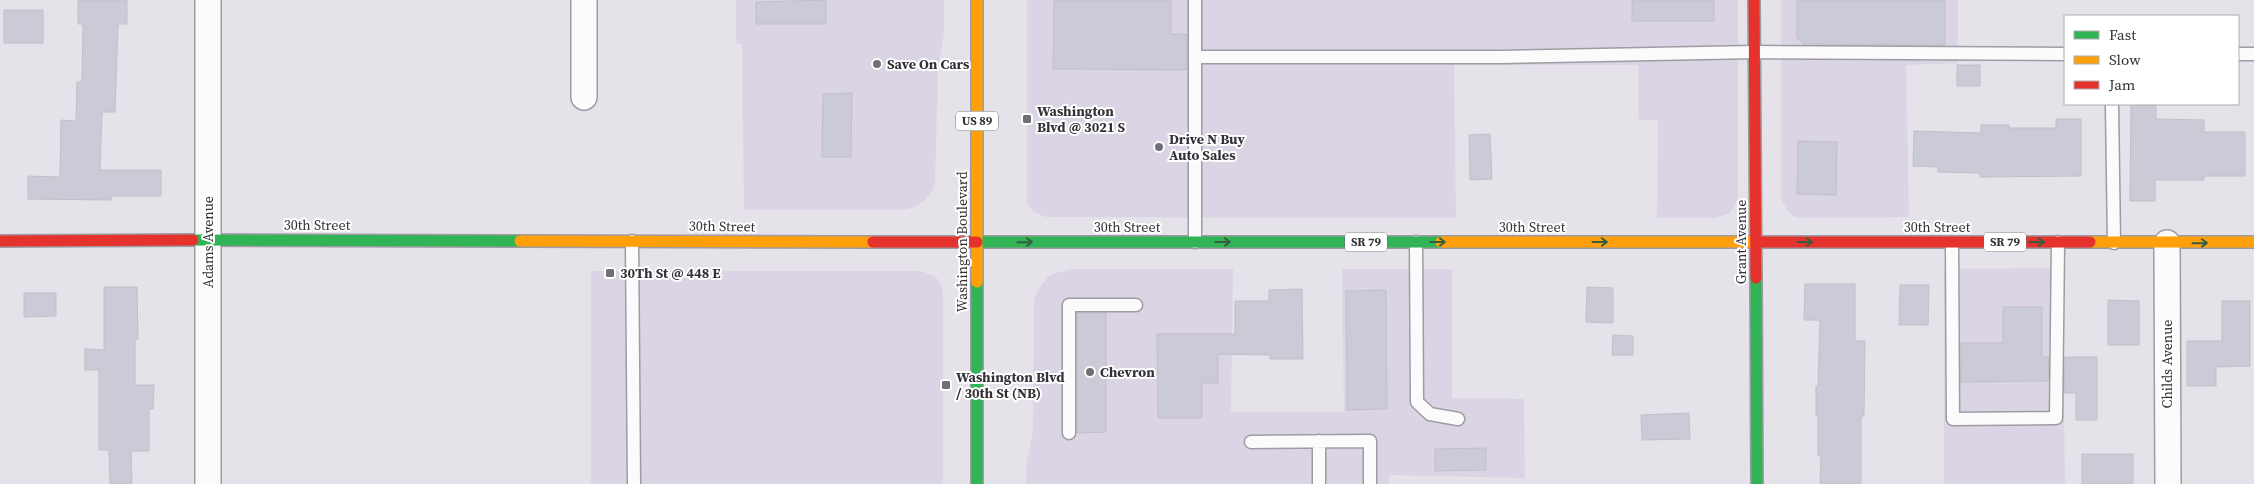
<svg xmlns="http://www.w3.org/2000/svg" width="2254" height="484" font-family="'Source Serif 4',serif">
<rect width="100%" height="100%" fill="#e5e2ea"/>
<path fill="#dad4e4" d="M 736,0 L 944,0 L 944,33 L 938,68 L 935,182 L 933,190 L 925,200 L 912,208 L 901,210 L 744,210 L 742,44 L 736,43 Z
M 1027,0 L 1738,0 L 1738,196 L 1736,204 L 1729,214 L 1714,218 L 1657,218 L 1658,120 L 1639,120 L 1638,65 L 1454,65 L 1456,218 L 1046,217 L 1035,213 L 1027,203 Z
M 1781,0 L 1958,0 L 1958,63 L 1906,65 L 1909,217 L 1801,218 L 1793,216 L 1786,208 L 1781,198 Z
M 2062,268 L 2065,484 L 1944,484 L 1944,269 Z
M 1072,269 L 1233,269 L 1231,412 L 1344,412 L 1342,269 L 1452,269 L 1452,398 L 1524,399 L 1525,478 L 1389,475 L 1389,484 L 1026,484 L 1027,461 L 1033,431 L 1034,299 L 1037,292 L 1047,278 L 1055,273 Z
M 591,271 L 921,271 L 936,277 L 943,290 L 943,484 L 591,484 Z"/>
<path fill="#cbcbd8" stroke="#c1c0c6" d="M 78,0 L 127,0 L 127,24 L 118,24 L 115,112 L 102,112 L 100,170 L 161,170 L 161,196 L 111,196 L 111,200 L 28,199 L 28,176 L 60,177 L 61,120 L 76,121 L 77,82 L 82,82 L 83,24 L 78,24 Z
M 826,0 L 826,24 L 756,24 L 756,2 Z
M 1054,0 L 1171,0 L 1171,34 L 1187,34 L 1187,70 L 1053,69 Z
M 1632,0 L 1714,0 L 1714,21 L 1632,21 Z
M 1797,0 L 1945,0 L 1945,45 L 1804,44 L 1797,38 Z
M 4,10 L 43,10 L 43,43 L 4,43 Z
M 1957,65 L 1980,65 L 1980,86 L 1957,86 Z
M 852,93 L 851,157 L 822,157 L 823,94 Z
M 2131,105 L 2156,105 L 2156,119 L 2204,120 L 2204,132 L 2245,132 L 2245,176 L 2204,176 L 2204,180 L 2155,180 L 2155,201 L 2130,201 Z
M 2056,119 L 2081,119 L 2081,176 L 1980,177 L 1980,173 L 1938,172 L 1938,167 L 1913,166 L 1914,131 L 1981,133 L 1981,125 L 2009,125 L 2009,128 L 2056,128 Z
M 1490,134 L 1492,179 L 1470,180 L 1469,135 Z
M 1798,141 L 1837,142 L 1836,195 L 1797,194 Z
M 1805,284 L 1855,284 L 1855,341 L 1865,341 L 1864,416 L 1861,416 L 1861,484 L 1820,484 L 1821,456 L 1818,456 L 1818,416 L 1816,416 L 1816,386 L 1818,386 L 1820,320 L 1804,320 Z
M 1900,285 L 1929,285 L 1928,325 L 1899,325 Z
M 104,287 L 137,287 L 138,339 L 135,339 L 135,385 L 154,385 L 153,409 L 149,409 L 149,451 L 131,451 L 132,484 L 110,484 L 109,450 L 99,450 L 99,370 L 85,370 L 85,349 L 104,350 Z
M 1587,287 L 1613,288 L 1613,323 L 1586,322 Z
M 1302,289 L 1303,359 L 1270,359 L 1270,355 L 1218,354 L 1218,383 L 1202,383 L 1202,418 L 1158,418 L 1157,334 L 1235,334 L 1235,301 L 1269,301 L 1269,290 Z
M 1386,290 L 1387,409 L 1347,410 L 1346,291 Z
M 24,293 L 56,293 L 56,316 L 24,317 Z
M 2108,300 L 2139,301 L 2139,345 L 2108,345 Z
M 2222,301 L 2250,301 L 2250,366 L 2216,367 L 2216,386 L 2187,386 L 2187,341 L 2222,341 Z
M 2003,307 L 2042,307 L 2042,357 L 2049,357 L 2048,381 L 1961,382 L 1961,343 L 2003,343 Z
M 1077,313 L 1106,313 L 1106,432 L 1077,433 Z
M 1613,335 L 1633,336 L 1633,355 L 1612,355 Z
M 2065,357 L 2097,357 L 2097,420 L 2076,420 L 2076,393 L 2064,393 Z
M 1689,413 L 1690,439 L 1642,440 L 1641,415 Z
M 1486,448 L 1486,470 L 1435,471 L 1435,449 Z
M 2082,454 L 2133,454 L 2133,484 L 2082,484 Z"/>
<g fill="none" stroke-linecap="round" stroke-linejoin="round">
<defs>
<path id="lane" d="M 2238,54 L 2254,54
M 1195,57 L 1195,0
M 2112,105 L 2114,243
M 632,241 L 634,484
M 1195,242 L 1195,57 L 1501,57 L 1754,52 L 2065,54
M 1416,242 L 1417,402 L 1430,414 L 1458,419
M 1952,243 L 1953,419 L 2056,418 L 2058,242
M 1069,433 L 1069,305 L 1136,305
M 1319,441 L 1319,484
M 1251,442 L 1370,441 L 1370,484"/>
<path id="street" d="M 208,0 L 208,484
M 584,0 L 584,97
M 2167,243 L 2168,484"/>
<path id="fast" d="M 193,240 L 520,241
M 977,242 L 1441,242
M 1756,278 L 1757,484
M 977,282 L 977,484"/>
<path id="slow" d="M 977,0 L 977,282
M 520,241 L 873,242
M 1441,242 L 1756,242
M 2090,242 L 2254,242"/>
<path id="jam" d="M 1754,0 L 1756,278
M 0,241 L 193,240
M 873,242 L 977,242
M 1756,242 L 2090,242"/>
</defs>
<use href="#lane" stroke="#9e9ca2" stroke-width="15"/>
<use href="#street" stroke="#9e9ca2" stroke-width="28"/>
<use href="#fast" stroke="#9e9ca2" stroke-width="14"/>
<use href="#slow" stroke="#9e9ca2" stroke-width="14"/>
<use href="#jam" stroke="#9e9ca2" stroke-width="14"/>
<use href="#lane" stroke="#fbfbfc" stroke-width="12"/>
<use href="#street" stroke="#fbfbfc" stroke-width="25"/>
<use href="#fast" stroke="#30b455" stroke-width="11"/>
<use href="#slow" stroke="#ff9f0a" stroke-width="11"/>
<use href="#jam" stroke="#e5322d" stroke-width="11"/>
</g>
<defs><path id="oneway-shaft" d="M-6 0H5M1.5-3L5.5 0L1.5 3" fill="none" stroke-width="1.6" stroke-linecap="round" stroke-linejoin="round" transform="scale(1.25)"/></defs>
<g stroke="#325f42">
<use href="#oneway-shaft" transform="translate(1025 242) rotate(-1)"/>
<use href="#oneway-shaft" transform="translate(1223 242)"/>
<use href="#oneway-shaft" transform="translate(1438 242)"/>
<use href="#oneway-shaft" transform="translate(1600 242)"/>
<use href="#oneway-shaft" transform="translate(1805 242)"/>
<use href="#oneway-shaft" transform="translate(2037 242)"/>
<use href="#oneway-shaft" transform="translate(2200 243) rotate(-1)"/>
</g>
<g fill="#716f76" stroke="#fff" stroke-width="2">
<circle cx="877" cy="64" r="5"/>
<rect x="1022" y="114" width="10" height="10" rx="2.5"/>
<circle cx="1159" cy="147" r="5"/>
<rect x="605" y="268" width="10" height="10" rx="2.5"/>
<circle cx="1090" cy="372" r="5"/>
<rect x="941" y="380" width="10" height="10" rx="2.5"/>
</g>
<g text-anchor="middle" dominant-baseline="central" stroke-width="4" stroke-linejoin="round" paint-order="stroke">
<g fill="#fff" stroke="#706f73" stroke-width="1">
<rect x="956" y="111.5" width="42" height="19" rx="4"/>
<rect x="1345" y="232.5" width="42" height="19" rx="4"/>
<rect x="1984" y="232.5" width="42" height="19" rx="4"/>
</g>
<g font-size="12" font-weight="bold" fill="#333137">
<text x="977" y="121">US 89</text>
<text x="1366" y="242">SR 79</text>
<text x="2005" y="242">SR 79</text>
</g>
<g font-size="14" font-weight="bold" fill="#333137" stroke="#fff" text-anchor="start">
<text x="887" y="64">Save On Cars</text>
<text x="1037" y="111">Washington<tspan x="1037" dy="16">Blvd @ 3021 S</tspan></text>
<text x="1169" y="139">Drive N Buy<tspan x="1169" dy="16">Auto Sales</tspan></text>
<text x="620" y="273">30Th St @ 448 E</text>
<text x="1100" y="372">Chevron</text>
<text x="956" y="377">Washington Blvd<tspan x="956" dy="16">/ 30th St (NB)</tspan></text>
</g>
<g font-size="14" fill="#333137" stroke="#fff">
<text x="317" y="225">30th Street</text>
<text transform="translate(722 226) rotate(1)">30th Street</text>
<text x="1127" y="227">30th Street</text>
<text x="1532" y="227">30th Street</text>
<text x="1937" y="227">30th Street</text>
<text transform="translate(208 242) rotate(-90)">Adams Avenue</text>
<text transform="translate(962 242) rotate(-90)">Washington Boulevard</text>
<text transform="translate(1741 242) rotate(-90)">Grant Avenue</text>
<text transform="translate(2167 364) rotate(-90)">Childs Avenue</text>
</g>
</g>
<rect x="2064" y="15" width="175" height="90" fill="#ffffff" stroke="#adadaf"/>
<rect x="2074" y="31" width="25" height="8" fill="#30b455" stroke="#adadaf"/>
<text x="2109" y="40" font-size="15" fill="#333137">Fast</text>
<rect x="2074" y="56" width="25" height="8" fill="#ff9f0a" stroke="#adadaf"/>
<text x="2109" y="65" font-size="15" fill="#333137">Slow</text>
<rect x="2074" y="81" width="25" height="8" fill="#e5322d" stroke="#adadaf"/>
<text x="2109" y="90" font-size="15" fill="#333137">Jam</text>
</svg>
